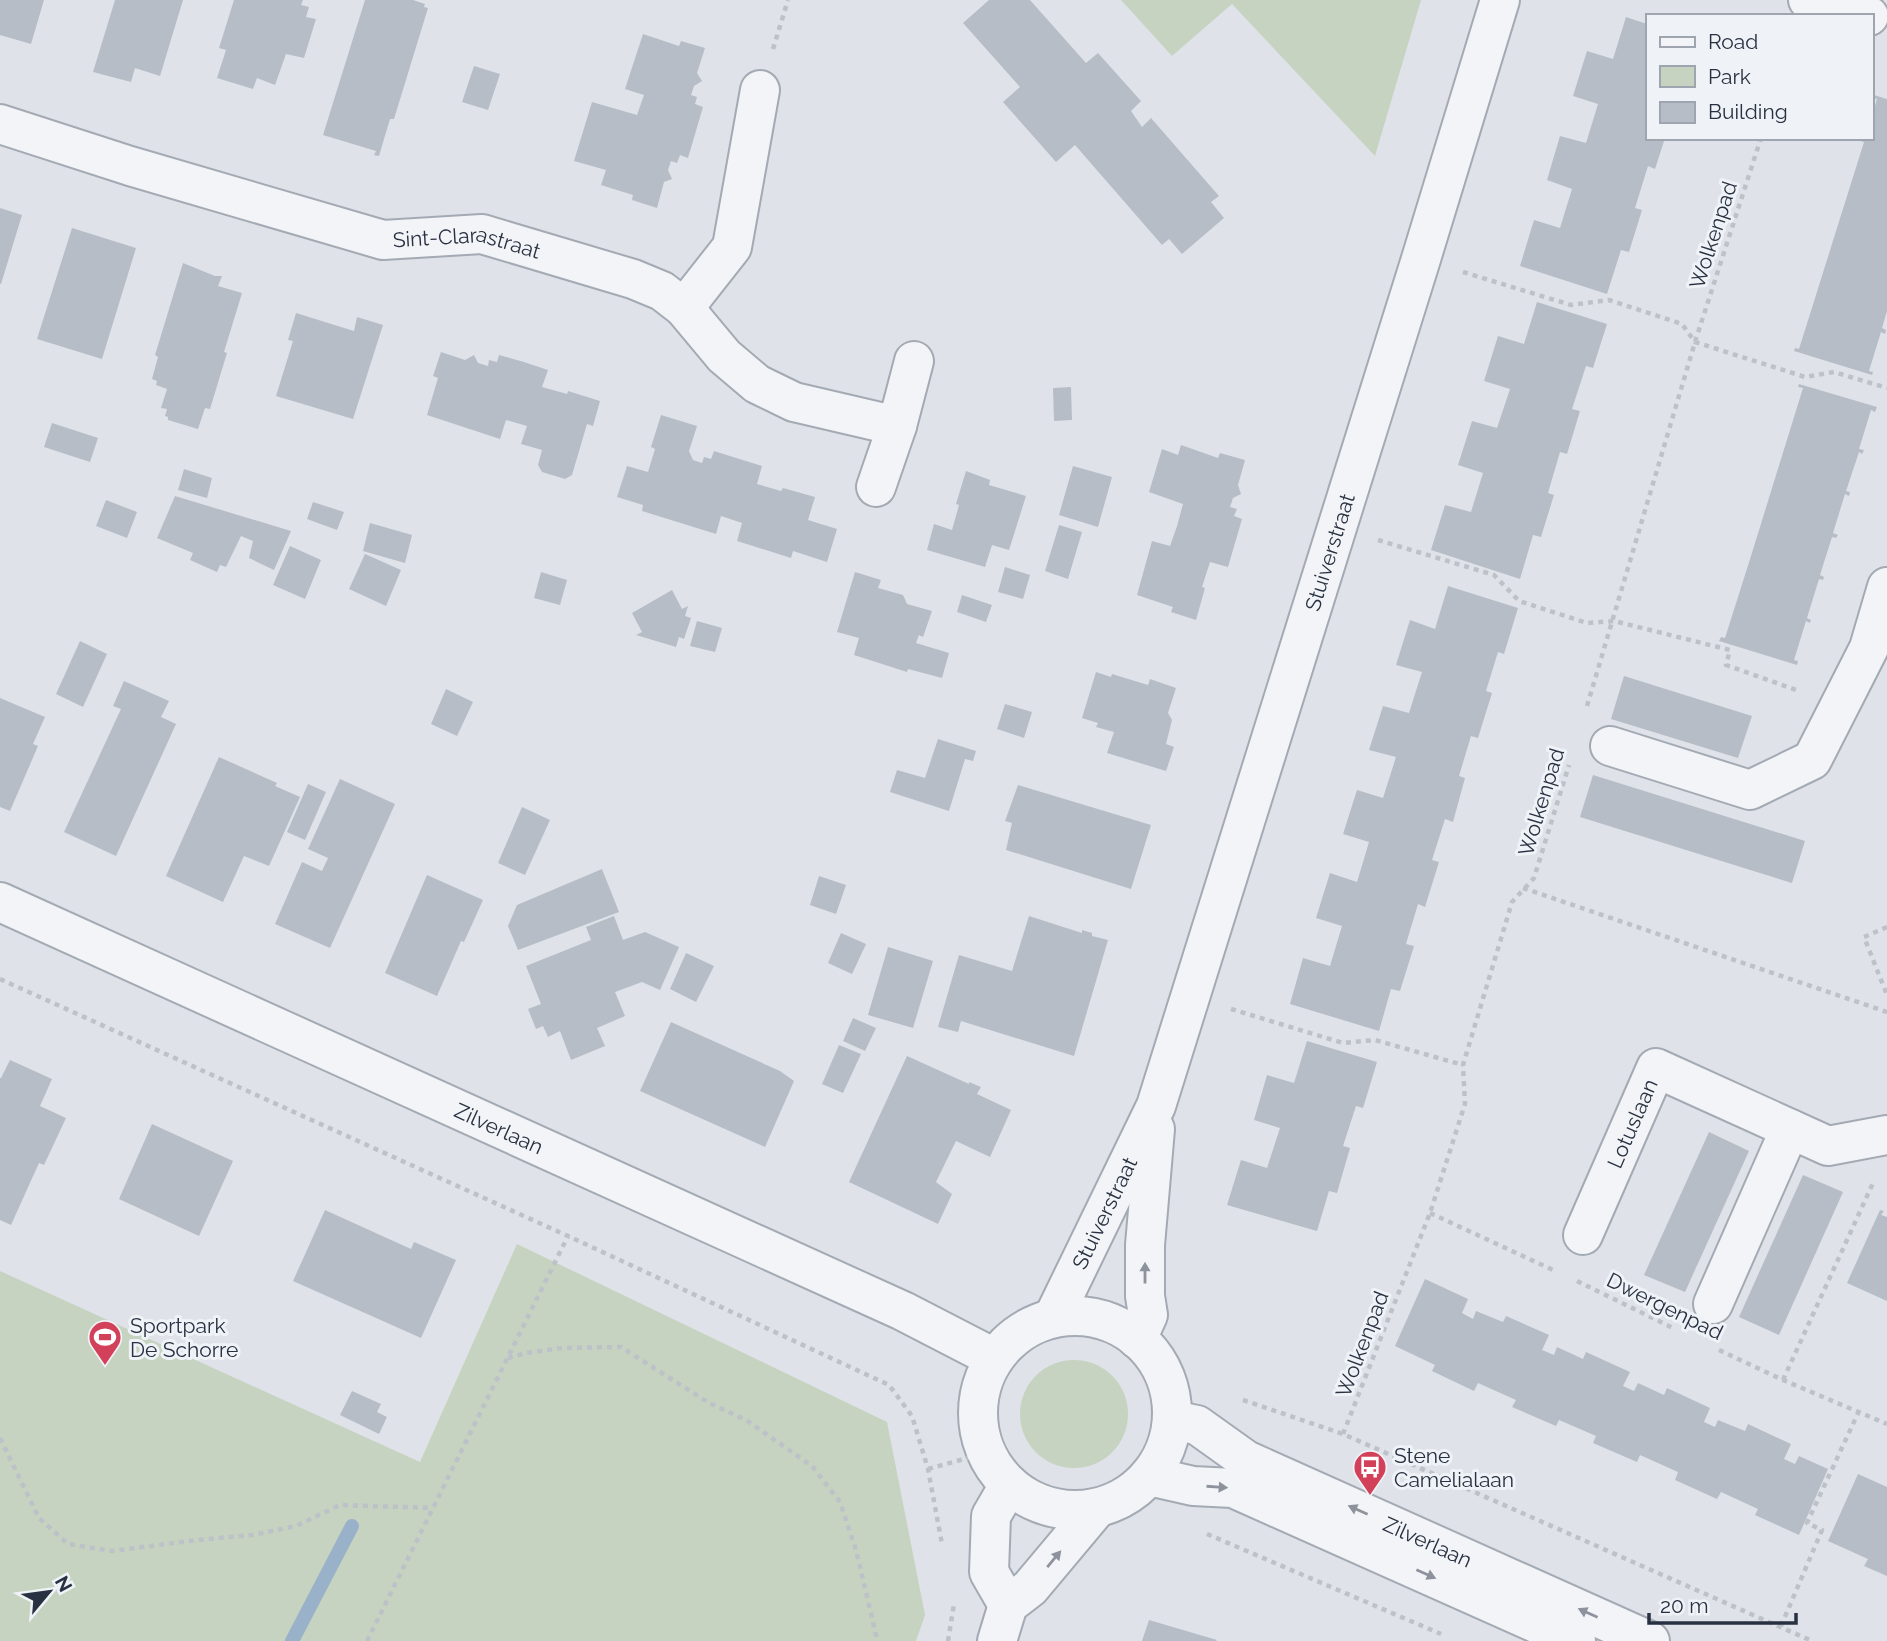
<svg xmlns="http://www.w3.org/2000/svg" width="1887" height="1641" font-family="Raleway,sans-serif">
<rect width="100%" height="100%" fill="#dfe3e9"/>
<path fill="#c6d3c0" d="M 1121,0 L 1421,0 L 1375,156 L 1232,4 L 1172,56 Z
M 517,1244 L 887,1422 L 925,1615 L 916,1641 L 0,1641 L 0,1271 L 420,1462 Z
M1020 1414a54 54 0 1 1 108 0a54 54 0 1 1-108 0Z"/>
<g fill="none" stroke-linecap="round" stroke-linejoin="round">
<path stroke="#99b2ca" stroke-width="14" d="M 292,1641 L 352,1526"/>
</g>
<path fill="#b6bdc6" d="M 0,0 L 44,0 L 31,44 L 0,35 Z
M 115,0 L 183,0 L 160,76 L 135,68 L 131,82 L 93,72 Z
M 234,0 L 303,0 L 301,5 L 309,7 L 306,17 L 316,19 L 304,58 L 286,54 L 275,85 L 257,78 L 253,89 L 217,78 L 226,50 L 219,48 Z
M 365,0 L 413,0 L 425,4 L 424,7 L 428,8 L 394,119 L 390,119 L 379,156 L 374,155 L 376,151 L 323,135 Z
M 989,0 L 1030,0 L 1086,63 L 1098,53 L 1141,101 L 1131,111 L 1142,127 L 1151,118 L 1219,196 L 1211,202 L 1224,218 L 1182,254 L 1169,239 L 1162,245 L 1075,145 L 1056,162 L 1003,102 L 1020,87 L 963,23 Z
M 1626,17 L 1647,24 L 1647,138 L 1665,138 L 1655,169 L 1648,166 L 1635,208 L 1642,210 L 1629,252 L 1621,250 L 1607,294 L 1520,266 L 1534,220 L 1560,228 L 1572,189 L 1547,180 L 1560,136 L 1586,143 L 1598,104 L 1573,96 L 1587,51 L 1613,59 Z
M 643,34 L 679,46 L 681,41 L 705,48 L 697,73 L 702,81 L 694,86 L 691,95 L 697,97 L 695,104 L 703,107 L 688,158 L 680,155 L 677,163 L 671,161 L 668,170 L 672,179 L 664,182 L 657,208 L 632,200 L 633,195 L 601,185 L 606,170 L 574,161 L 592,102 L 637,115 L 644,95 L 625,89 Z
M 474,66 L 500,74 L 488,110 L 462,102 Z
M 1874,95 L 1887,99 L 1887,311 L 1882,328 L 1886,330 L 1885,334 L 1881,332 L 1869,371 L 1873,372 L 1872,375 L 1794,351 L 1795,348 L 1799,349 L 1864,142 L 1860,141 L 1861,138 L 1871,138 L 1871,119 L 1877,99 L 1873,98 Z
M 0,208 L 22,215 L 1,284 L 0,284 Z
M 72,228 L 136,248 L 102,359 L 37,339 Z
M 183,263 L 215,276 L 222,276 L 218,286 L 242,293 L 224,352 L 227,353 L 210,409 L 205,408 L 198,429 L 168,420 L 168,417 L 165,416 L 167,409 L 161,408 L 167,389 L 156,385 L 157,381 L 152,379 L 158,357 L 155,355 Z
M 1537,302 L 1607,324 L 1593,368 L 1586,366 L 1572,409 L 1580,411 L 1567,454 L 1560,452 L 1548,493 L 1554,495 L 1541,537 L 1533,535 L 1520,579 L 1431,550 L 1445,505 L 1471,512 L 1483,473 L 1458,465 L 1472,421 L 1497,428 L 1510,389 L 1484,381 L 1498,336 L 1524,344 Z
M 296,313 L 354,331 L 357,317 L 383,325 L 353,419 L 276,396 L 293,341 L 288,340 Z
M 441,352 L 465,360 L 474,355 L 478,363 L 488,366 L 489,360 L 497,362 L 499,355 L 524,362 L 548,370 L 542,387 L 567,394 L 568,391 L 600,401 L 593,426 L 587,424 L 572,475 L 565,479 L 542,472 L 538,465 L 542,450 L 521,444 L 527,426 L 506,420 L 500,439 L 427,415 L 438,378 L 433,376 Z
M 1799,384 L 1877,407 L 1875,412 L 1871,410 L 1859,449 L 1864,450 L 1862,454 L 1859,452 L 1846,491 L 1850,492 L 1849,496 L 1845,494 L 1833,533 L 1838,535 L 1836,538 L 1832,537 L 1820,575 L 1824,577 L 1823,580 L 1819,579 L 1807,618 L 1811,620 L 1810,623 L 1806,621 L 1794,660 L 1798,661 L 1797,665 L 1719,641 L 1721,637 L 1725,638 L 1751,556 L 1803,388 L 1798,387 Z
M 1071,387 L 1072,420 L 1054,421 L 1053,388 Z
M 661,415 L 697,426 L 689,451 L 693,460 L 702,463 L 704,457 L 711,459 L 714,451 L 762,466 L 757,484 L 781,491 L 783,488 L 815,497 L 808,520 L 837,529 L 827,562 L 793,551 L 791,558 L 737,541 L 742,523 L 721,516 L 716,534 L 642,511 L 643,505 L 617,497 L 627,466 L 648,472 L 655,449 L 651,447 Z
M 52,423 L 98,438 L 90,462 L 44,447 Z
M 1181,445 L 1218,458 L 1220,453 L 1245,460 L 1238,485 L 1241,494 L 1233,498 L 1230,507 L 1237,509 L 1234,516 L 1242,519 L 1228,567 L 1210,562 L 1202,587 L 1205,588 L 1196,620 L 1171,612 L 1173,607 L 1137,595 L 1152,541 L 1170,546 L 1177,526 L 1183,504 L 1149,492 L 1162,449 L 1178,455 Z
M 1073,466 L 1112,477 L 1098,527 L 1059,515 Z
M 184,469 L 212,478 L 207,498 L 178,490 Z
M 966,471 L 990,480 L 989,485 L 1026,496 L 1009,550 L 992,545 L 985,567 L 927,550 L 934,524 L 952,530 L 959,505 L 956,504 Z
M 175,496 L 291,531 L 274,570 L 249,558 L 253,541 L 241,536 L 226,567 L 220,565 L 217,572 L 190,560 L 193,553 L 157,538 Z
M 106,500 L 137,512 L 127,538 L 96,526 Z
M 313,502 L 344,512 L 337,530 L 307,519 Z
M 370,523 L 412,535 L 405,563 L 363,551 Z
M 1059,525 L 1082,532 L 1068,579 L 1045,571 Z
M 290,546 L 321,560 L 305,599 L 273,585 Z
M 365,554 L 401,570 L 386,606 L 349,589 Z
M 1005,567 L 1030,575 L 1023,599 L 998,592 Z
M 541,572 L 567,580 L 560,605 L 534,598 Z
M 855,572 L 881,580 L 878,588 L 903,595 L 907,604 L 932,611 L 923,637 L 919,635 L 916,643 L 949,653 L 942,678 L 908,669 L 907,672 L 854,655 L 859,638 L 837,632 Z
M 1448,586 L 1518,608 L 1504,654 L 1498,652 L 1486,691 L 1492,693 L 1478,738 L 1471,736 L 1459,776 L 1465,778 L 1453,822 L 1445,819 L 1432,860 L 1439,862 L 1425,907 L 1418,904 L 1406,944 L 1414,946 L 1400,991 L 1391,989 L 1379,1031 L 1290,1004 L 1303,958 L 1330,966 L 1342,926 L 1316,918 L 1330,873 L 1357,882 L 1369,842 L 1343,834 L 1357,790 L 1383,798 L 1396,757 L 1369,750 L 1383,706 L 1409,713 L 1422,672 L 1396,665 L 1410,620 L 1435,629 Z
M 672,590 L 682,609 L 688,606 L 685,616 L 691,618 L 684,639 L 679,637 L 676,647 L 636,635 L 642,632 L 632,613 Z
M 962,595 L 992,605 L 986,622 L 957,612 Z
M 697,621 L 722,628 L 715,652 L 690,646 Z
M 80,641 L 107,654 L 83,707 L 56,694 Z
M 1096,672 L 1111,677 L 1112,674 L 1148,685 L 1150,679 L 1176,688 L 1168,713 L 1172,720 L 1166,744 L 1174,747 L 1166,771 L 1107,753 L 1114,732 L 1096,727 L 1098,723 L 1082,718 Z
M 1624,676 L 1752,716 L 1738,758 L 1611,719 Z
M 124,681 L 169,701 L 161,717 L 176,724 L 116,856 L 64,832 L 121,709 L 113,706 Z
M 446,689 L 473,702 L 457,736 L 431,724 Z
M 0,698 L 45,717 L 33,744 L 38,746 L 10,811 L 0,807 Z
M 1005,704 L 1032,712 L 1024,738 L 997,729 Z
M 938,739 L 976,751 L 973,761 L 965,759 L 949,811 L 890,792 L 897,770 L 925,778 Z
M 219,757 L 277,783 L 275,786 L 300,797 L 269,866 L 244,856 L 223,902 L 166,876 Z
M 1593,775 L 1805,841 L 1792,883 L 1580,817 Z
M 340,779 L 395,804 L 330,948 L 275,924 L 302,862 L 322,871 L 328,858 L 308,849 Z
M 308,784 L 326,792 L 305,840 L 287,832 Z
M 1018,785 L 1151,825 L 1131,889 L 1006,850 L 1012,823 L 1005,821 Z
M 522,807 L 550,820 L 525,875 L 498,863 Z
M 602,869 L 619,912 L 518,950 L 508,926 L 517,905 Z
M 427,875 L 483,900 L 464,942 L 461,941 L 437,996 L 385,973 Z
M 819,876 L 846,885 L 836,914 L 810,905 Z
M 614,916 L 623,940 L 645,932 L 679,947 L 660,990 L 642,982 L 615,992 L 625,1016 L 597,1028 L 605,1046 L 571,1060 L 560,1031 L 548,1037 L 543,1026 L 536,1029 L 528,1009 L 541,1004 L 526,966 L 591,940 L 586,927 Z
M 1029,916 L 1082,933 L 1082,930 L 1092,933 L 1092,936 L 1108,940 L 1074,1056 L 961,1021 L 958,1032 L 938,1027 L 959,955 L 1012,971 Z
M 841,933 L 866,944 L 852,974 L 828,963 Z
M 888,947 L 933,961 L 913,1028 L 868,1015 Z
M 686,953 L 714,966 L 696,1002 L 670,989 Z
M 853,1018 L 876,1028 L 865,1051 L 843,1041 Z
M 671,1022 L 780,1071 L 794,1081 L 765,1147 L 640,1091 Z
M 1307,1041 L 1377,1062 L 1363,1108 L 1356,1106 L 1343,1146 L 1350,1148 L 1337,1193 L 1329,1191 L 1317,1231 L 1227,1205 L 1241,1160 L 1267,1168 L 1280,1128 L 1254,1120 L 1267,1075 L 1294,1083 Z
M 839,1045 L 861,1054 L 843,1093 L 822,1084 Z
M 907,1056 L 969,1084 L 969,1082 L 981,1087 L 977,1094 L 1011,1110 L 990,1157 L 956,1141 L 936,1182 L 952,1194 L 938,1224 L 849,1182 Z
M 10,1060 L 52,1079 L 40,1106 L 66,1118 L 44,1165 L 39,1163 L 11,1225 L 0,1220 L 0,1078 L 1,1078 Z
M 152,1124 L 233,1161 L 199,1236 L 119,1199 Z
M 1709,1132 L 1749,1151 L 1685,1292 L 1644,1275 Z
M 1803,1175 L 1843,1192 L 1779,1335 L 1739,1317 Z
M 325,1210 L 411,1249 L 414,1242 L 456,1260 L 421,1338 L 293,1281 Z
M 1880,1210 L 1884,1211 L 1881,1215 L 1887,1217 L 1887,1301 L 1847,1283 Z
M 1425,1279 L 1468,1299 L 1462,1313 L 1473,1319 L 1476,1311 L 1503,1322 L 1506,1316 L 1549,1335 L 1542,1350 L 1554,1355 L 1557,1347 L 1583,1359 L 1586,1352 L 1630,1372 L 1623,1386 L 1634,1391 L 1638,1383 L 1664,1395 L 1667,1388 L 1710,1408 L 1704,1422 L 1715,1427 L 1718,1420 L 1745,1431 L 1748,1424 L 1791,1444 L 1784,1459 L 1795,1464 L 1799,1456 L 1828,1469 L 1799,1535 L 1755,1515 L 1758,1509 L 1721,1492 L 1717,1499 L 1675,1480 L 1678,1472 L 1640,1455 L 1637,1462 L 1593,1443 L 1596,1436 L 1559,1420 L 1556,1426 L 1512,1407 L 1516,1400 L 1478,1383 L 1474,1391 L 1432,1371 L 1435,1365 L 1395,1346 Z
M 352,1391 L 381,1404 L 377,1412 L 387,1417 L 379,1434 L 340,1415 Z
M 1858,1474 L 1887,1487 L 1887,1576 L 1864,1566 L 1868,1559 L 1828,1541 Z
M 1149,1620 L 1217,1640 L 1216,1641 L 1142,1641 Z"/>
<g fill="none" stroke-linecap="round" stroke-linejoin="round">
<defs>
<g id="minor">
<path d="M 1808,0 L 1869,16"/>
<path id="s1" d="M 0,124 L 130,166 L 383,240 L 482,234 L 633,279 L 662,291 L 684,308 L 724,356 L 757,384 L 794,402 L 897,426 L 914,361"/>
<path d="M 684,308 L 732,247 L 760,90"/>
<path d="M 876,487 L 897,426"/>
<path d="M 1610,746 L 1750,790 L 1812,760 L 1869,648 L 1887,587"/>
<path id="s2" d="M 0,902 L 903,1311 L 994,1358"/>
<path id="s3" d="M 1583,1235 L 1656,1068 L 1828,1146 L 1887,1135"/>
<path d="M 1713,1304 L 1790,1129"/>
<circle cx="1075" cy="1413" r="97"/>
<path id="s4" d="M 1053,1318 L 1156,1106 L 1421,259 L 1500,0"/>
<path d="M 1137,1339 L 1148,1315 L 1145,1296 L 1145,1245 L 1155,1129"/>
<path id="s5" d="M 1172,1420 L 1197,1425 L 1246,1460 L 1650,1641"/>
<path d="M 1149,1476 L 1193,1486 L 1233,1488 L 1576,1641"/>
<path d="M 1008,1605 L 989,1572 L 991,1516 L 1009,1485"/>
<path d="M 997,1641 L 1008,1605 L 1030,1588 L 1097,1508"/>
</g>
</defs>
<use href="#minor" stroke="#a4aab3" stroke-width="42"/>
<path stroke="#bdc1c8" stroke-width="4.5" stroke-dasharray="5 5" stroke-linecap="butt" d="M 773,49 L 788,0
M 1463,272 L 1571,305 L 1609,300 L 1682,324 L 1695,342 L 1805,377 L 1834,372 L 1887,388
M 1378,540 L 1494,575 L 1519,601 L 1587,623 L 1614,621 L 1730,650 L 1726,665 L 1799,691
M 1587,706 L 1695,342 L 1761,138
M 1523,888 L 1887,1012
M 1887,927 L 1864,937 L 1887,995
M 0,979 L 568,1236 L 889,1385 L 912,1416 L 928,1469 L 942,1544
M 1231,1009 L 1343,1043 L 1375,1040 L 1463,1065
M 1430,1213 L 1553,1270
M 1577,1281 L 1673,1328
M 1719,1350 L 1783,1380 L 1887,1424
M 508,1358 L 526,1353 L 563,1348 L 621,1347 L 709,1403 L 746,1420 L 812,1466 L 840,1502 L 856,1550 L 876,1635 L 879,1641
M 1783,1380 L 1873,1183
M 1243,1400 L 1343,1434 L 1812,1641
M 1343,1434 L 1430,1213 L 1465,1104 L 1463,1065 L 1512,902 L 1534,878 L 1569,765
M 0,1438 L 39,1518 L 68,1544 L 112,1551 L 197,1540 L 252,1535 L 296,1526 L 340,1505 L 433,1508
M 928,1469 L 975,1456
M 1207,1534 L 1441,1634
M 1781,1626 L 1822,1530 L 1807,1523 L 1859,1411
M 367,1641 L 568,1236
M 948,1641 L 954,1604"/>
<use href="#minor" stroke="#f2f4f7" stroke-width="38"/>
</g>
<defs><path id="oneway-solid" d="M-6-.8H1V-3.2L6.5 0L1 3.2V.8H-6Z" transform="scale(1.75)"/></defs>
<g fill="#8d929c">
<use href="#oneway-solid" transform="translate(1145 1273) rotate(-90)"/>
<use href="#oneway-solid" transform="translate(1217 1487) rotate(4)"/>
<use href="#oneway-solid" transform="translate(1358 1510) rotate(-156)"/>
<use href="#oneway-solid" transform="translate(1054 1559) rotate(-50)"/>
<use href="#oneway-solid" transform="translate(1426 1574) rotate(24)"/>
<use href="#oneway-solid" transform="translate(1588 1613) rotate(-156)"/>
</g>
<defs>
<symbol id="stadium-pin" viewBox="-11 -11 22 30"><path d="M0 17L-7.5 6A9.5 9.5 0 1 1 7.5 6Z" fill="#d3405a" stroke="#eff2f6"/><path d="M0-5a6.5 5 0 1 0 0 10a6.5 5 0 1 0 0-10ZM-3.5-1.8h7v3.6h-7Z" fill="#fff"/></symbol>
<symbol id="bus-pin" viewBox="-11 -11 22 30"><path d="M0 17L-7.5 6A9.5 9.5 0 1 1 7.5 6Z" fill="#d3405a" stroke="#eff2f6"/><path d="M-5-6H5V4H4V6H2V4H-2V6H-4V4H-5ZM-3.5-4V0h7V-4ZM-3.5 1.2v1.5H-2V1.2ZM2 1.2v1.5H3.5V1.2Z" fill="#fff"/></symbol>
</defs>
<g fill-rule="evenodd">
<use href="#stadium-pin" x="86" y="1318" width="38" height="52"/>
<use href="#bus-pin" x="1351" y="1448" width="38" height="52"/>
</g>
<g text-anchor="middle" dominant-baseline="central" stroke-width="6" stroke-linejoin="round" paint-order="stroke">
<g font-size="21" fill="#283141" stroke="#eff2f6">
<text transform="translate(1713 235) rotate(-72)">Wolkenpad</text>
<text stroke="none"><textPath href="#s1" startOffset="485">Sint-Clarastraat</textPath></text>
<text stroke="none"><textPath href="#s4" startOffset="816">Stuiverstraat</textPath></text>
<text transform="translate(1541 802) rotate(-73)">Wolkenpad</text>
<text stroke="none"><textPath href="#s3" startOffset="122">Lotuslaan</textPath></text>
<text stroke="none"><textPath href="#s2" startOffset="548">Zilverlaan</textPath></text>
<text stroke="none"><textPath href="#s4" startOffset="117">Stuiverstraat</textPath></text>
<text transform="translate(1665 1306) rotate(26)">Dwergenpad</text>
<text transform="translate(1362 1344) rotate(-69)">Wolkenpad</text>
<text stroke="none"><textPath href="#s5" startOffset="285">Zilverlaan</textPath></text>
</g>
<g font-size="21" fill="#283141" stroke="#eff2f6" text-anchor="start">
<text x="130" y="1325">Sportpark<tspan x="130" dy="24">De Schorre</tspan></text>
<text x="1394" y="1455">Stene<tspan x="1394" dy="24">Camelialaan</tspan></text>
</g>
</g>
<rect x="1646" y="14" width="228" height="126" fill="#eff2f6" stroke="#9fa5ae" stroke-width="2"/>
<rect x="1660" y="37" width="35" height="10" fill="#f2f4f7" stroke="#9fa5ae" stroke-width="2"/>
<text x="1708" y="49" font-size="21" fill="#283141">Road</text>
<rect x="1660" y="66" width="35" height="21" fill="#c6d3c0" stroke="#9fa5ae" stroke-width="2"/>
<text x="1708" y="84" font-size="21" fill="#283141">Park</text>
<rect x="1660" y="102" width="35" height="21" fill="#b6bdc6" stroke="#9fa5ae" stroke-width="2"/>
<text x="1708" y="119" font-size="21" fill="#283141">Building</text>
<g transform="translate(49 1592) rotate(61)" stroke="#eff2f6" stroke-width="5" paint-order="stroke">
<path d="M0-5L12 26L0 18L-12 26Z" fill="#283141"/>
<text y="-10" font-size="19" font-weight="bold" text-anchor="middle" fill="#283141">N</text>
</g>
<path d="M1649 1613v10h147v-10" fill="none" stroke="#283141" stroke-width="3.5"/>
<text x="1660" y="1613" font-size="21" fill="#283141" stroke="#eff2f6" stroke-width="5" paint-order="stroke">20 m</text>
</svg>
